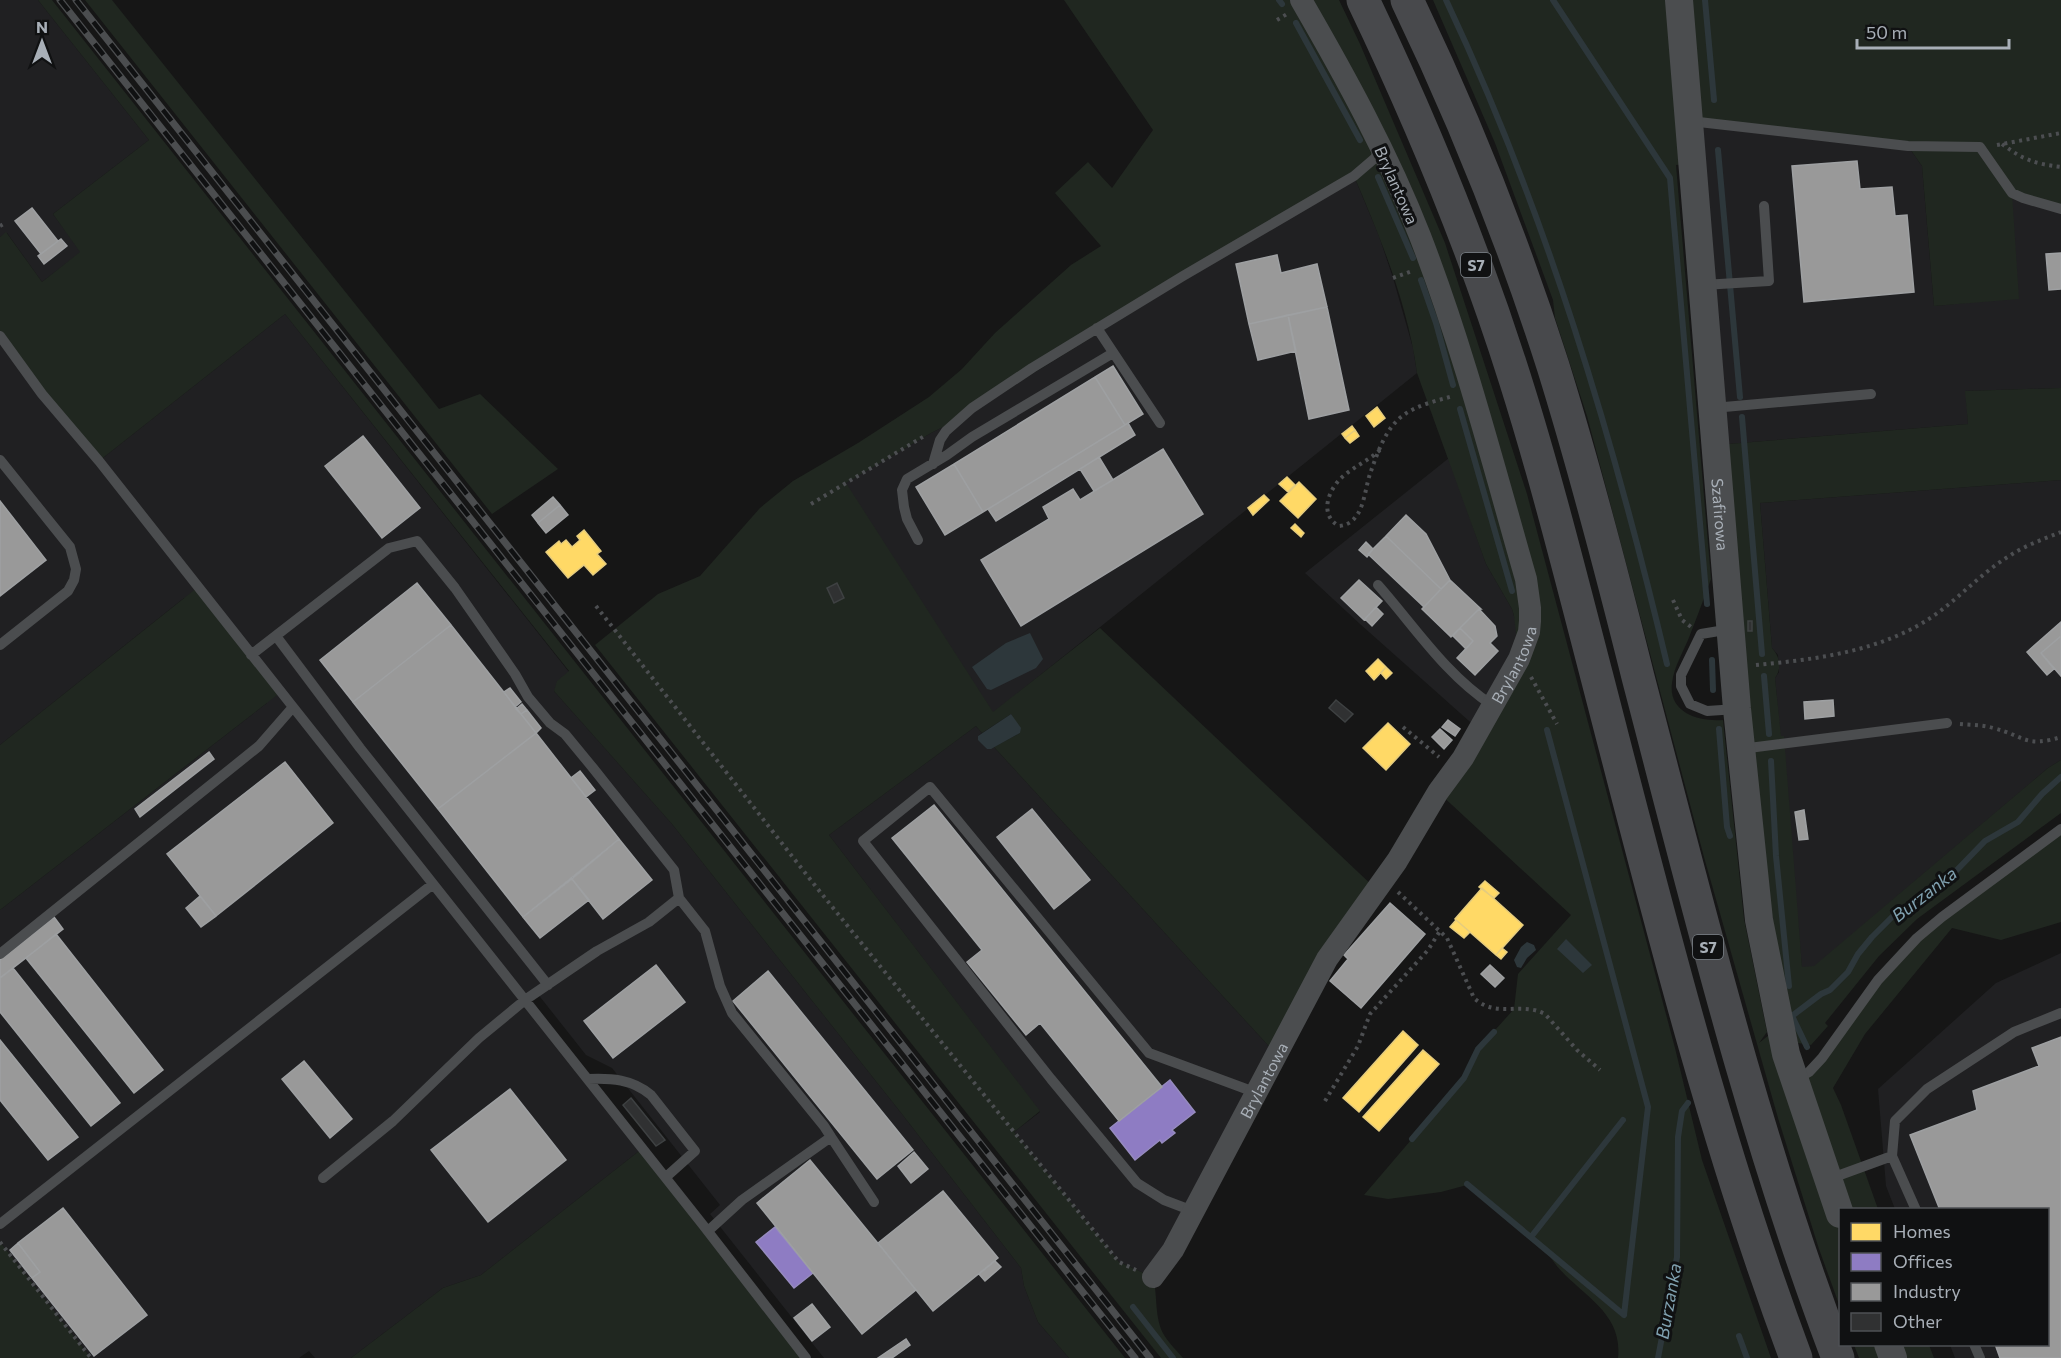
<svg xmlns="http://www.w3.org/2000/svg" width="2061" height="1358" font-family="Commissioner,sans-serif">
<rect width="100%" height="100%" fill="#161616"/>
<path fill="#202022" d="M 0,0 L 38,0 L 149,140 L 53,214 L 81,252 L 42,282 L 7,233 L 0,237 Z
M 1689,121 L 1908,146 L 1922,166 L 1934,306 L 1965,303 L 2012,193 L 2061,209 L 2061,388 L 1966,391 L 1968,424 L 1716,445 Z
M 1354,176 L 1379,236 L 1393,278 L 1413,348 L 1417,373 L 993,713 L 845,483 L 931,433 L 957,420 Z
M 285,314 L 569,672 L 554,691 L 672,824 L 902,1114 L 1021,1268 L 1024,1286 L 1038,1322 L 1069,1358 L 824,1358 L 710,1214 L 720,1205 L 612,1068 L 586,1055 L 537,993 L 526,1000 L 643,1148 L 481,1275 L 443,1288 L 351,1358 L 315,1358 L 309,1351 L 299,1358 L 91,1358 L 0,1242 L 0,910 L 267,703 L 184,598 L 0,745 L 0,336 L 99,461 Z
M 1449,458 L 1486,564 L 1512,609 L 1514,616 L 1526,642 L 1478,729 L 1360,624 L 1305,573 Z
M 2061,480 L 2061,760 L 2048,768 L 1814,967 L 1802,968 L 1775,678 L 1779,672 L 1778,655 L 1772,648 L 1760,503 Z
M 976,726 L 982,733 L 978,736 L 979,740 L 987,749 L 994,747 L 1277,1055 L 1153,1277 L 1119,1262 L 1014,1132 L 1040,1112 L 829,835 Z
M 2061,953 L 2061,1358 L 1955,1358 L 1950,1345 L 2048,1344 L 2048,1210 L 1895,1209 L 1886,1186 L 1878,1089 L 1996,983 Z"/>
<path fill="#202720" d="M 38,0 L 52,0 L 1125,1358 L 1069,1358 L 1038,1322 L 1024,1286 L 1021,1268 L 902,1114 L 672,824 L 554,691 L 557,681 L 569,671 L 285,314 L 99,461 L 0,336 L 0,237 L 6,232 L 42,282 L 80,252 L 53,214 L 149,140 Z
M 85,0 L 112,0 L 439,409 L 480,394 L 558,469 L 492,514 Z
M 1064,0 L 1339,0 L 1360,44 L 1445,243 L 1527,494 L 1675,1048 L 1702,1160 L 1771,1358 L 1618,1358 C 1624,1305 1567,1291 1547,1251 L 1467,1185 L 1441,1192 L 1388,1199 L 1364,1195 L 1464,1078 L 1478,1049 L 1514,1009 L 1518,974 L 1571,915 L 1438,792 L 1519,659 L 1514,616 L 1512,609 L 1486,564 L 1417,373 C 1408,305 1381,239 1354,176 L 957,420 L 931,433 L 846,483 L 993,712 L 1100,628 L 1377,890 L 1277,1055 L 994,747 L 1020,733 L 1011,714 L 982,733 L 976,726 L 829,835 L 1040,1111 L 1014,1132 L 1119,1262 L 1153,1277 C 1158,1296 1154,1318 1164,1335 C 1169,1343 1177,1351 1183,1358 L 1161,1358 L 595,645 L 658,594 L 700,576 L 760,508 L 793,481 L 858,443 L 929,397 L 962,369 L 995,333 L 1071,265 L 1101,246 L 1055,193 L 1088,162 L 1112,188 L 1153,130 Z
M 1433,0 L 2061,0 L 2061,209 L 2012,193 L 2019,299 L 1934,306 L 1922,166 L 1908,146 L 1690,121 L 1693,164 L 1676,165 L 1711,579 C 1704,598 1697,617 1690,635 C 1684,651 1674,666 1672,683 C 1668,713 1699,722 1723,720 L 1744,919 L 1767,1032 L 1759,1043 L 1779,1027 L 1803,1076 L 1896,958 L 2061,829 L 2061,922 L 2001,940 L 1952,928 L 1865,1034 L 1833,1088 L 1841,1105 L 1878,1209 L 1840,1210 L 1840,1307 L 1819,1249 L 1778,1118 L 1704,857 L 1587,416 L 1555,318 L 1553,300 L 1495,143 Z
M 2061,388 L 2061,480 L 1760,503 L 1772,648 C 1780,657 1782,668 1775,678 L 1781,736 L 1784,736 L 1802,967 L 1814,966 L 2048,768 L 2061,760 L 2061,813 L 1917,919 L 1879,956 L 1825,1023 L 1828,1026 L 1811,1045 L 1798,1043 L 1784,988 L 1764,868 L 1716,445 L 1968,424 L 1965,391 Z
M 198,587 L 281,692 L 0,910 L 0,745 Z
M 643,1148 L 806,1358 L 351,1358 L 443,1288 L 481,1275 Z
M 0,1242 L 7,1251 L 91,1358 L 0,1358 Z
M 1854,1345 L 1929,1345 L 1934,1358 L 1859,1358 Z"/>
<path fill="#2d373b" d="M 1030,633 L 1043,659 L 1036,668 L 991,690 L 987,689 L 972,667 L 1006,643 Z
M 1011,714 L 1021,728 L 1020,733 L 991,749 L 987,749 L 978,740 L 978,736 Z
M 1566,939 L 1592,965 L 1583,973 L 1557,949 Z
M 1527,942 L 1534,945 L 1536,950 L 1527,958 L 1521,968 L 1517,967 L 1514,960 L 1521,947 Z"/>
<path fill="#ffd966" stroke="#e5cc7e" stroke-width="1.5" d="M 1377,407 L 1385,418 L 1374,427 L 1366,416 Z
M 1352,426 L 1355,430 L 1345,438 L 1342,434 Z
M 1355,430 L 1359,436 L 1350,443 L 1345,438 Z
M 1287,477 L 1295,485 L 1288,492 L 1279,484 Z
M 1299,482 L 1316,499 L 1298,518 L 1280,501 Z
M 1264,495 L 1269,500 L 1253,515 L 1248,508 Z
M 1295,524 L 1304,533 L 1301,537 L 1291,528 Z
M 584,530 L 601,551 L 597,554 L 606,564 L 593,575 L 584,565 L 568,578 L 546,552 L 559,541 L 561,544 L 566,540 L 572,547 L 580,540 L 577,536 Z
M 1378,659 L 1386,667 L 1374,680 L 1366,671 Z
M 1386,667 L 1392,673 L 1386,679 L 1381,673 Z
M 1388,723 L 1410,744 L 1386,770 L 1363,748 Z
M 1485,881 L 1499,893 L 1494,898 L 1479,887 Z
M 1482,888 L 1523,925 L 1496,955 L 1455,919 Z
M 1456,920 L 1470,932 L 1464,938 L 1450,927 Z
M 1502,948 L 1507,952 L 1501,959 L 1496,955 Z
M 1403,1031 L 1418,1045 L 1359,1112 L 1343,1098 Z
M 1423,1050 L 1439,1064 L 1379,1131 L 1363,1117 Z"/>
<path fill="#8e7cc3" stroke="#968bbf" stroke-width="1.5" d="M 1170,1080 L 1195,1112 L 1172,1130 L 1175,1133 L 1162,1143 L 1160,1140 L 1135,1160 L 1110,1128 Z
M 775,1227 L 813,1273 L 794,1288 L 756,1242 Z"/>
<path fill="#999" stroke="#9ea0a2" stroke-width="1.5" d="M 1857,161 L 1860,189 L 1892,187 L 1895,216 L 1907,215 L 1914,292 L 1804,302 L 1792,166 Z
M 32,208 L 58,241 L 41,254 L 15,221 Z
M 61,239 L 67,246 L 44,264 L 38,256 Z
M 2061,253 L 2061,289 L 2049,290 L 2046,254 Z
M 1277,255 L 1281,273 L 1317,264 L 1327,307 L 1249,324 L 1236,264 Z
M 1327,307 L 1349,410 L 1309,419 L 1288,315 Z
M 1288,315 L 1296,351 L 1258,360 L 1249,324 Z
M 1113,366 L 1143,414 L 1125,425 L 1095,377 Z
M 1095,377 L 1125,425 L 983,512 L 954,464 Z
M 1128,423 L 1135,435 L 996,521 L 988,509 Z
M 363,436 L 420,508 L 382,538 L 325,466 Z
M 1163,449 L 1203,514 L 1021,626 L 981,560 L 1049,519 L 1043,507 L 1073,489 L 1080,500 Z
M 1099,457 L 1113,480 L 1094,491 L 1080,469 Z
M 954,464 L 983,512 L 945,535 L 916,487 Z
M 553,497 L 560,505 L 538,523 L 532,515 Z
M 0,501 L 46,560 L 0,596 Z
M 560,505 L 568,515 L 546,533 L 538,523 Z
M 1406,515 L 1426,534 L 1450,580 L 1441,589 L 1386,536 Z
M 1386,536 L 1441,589 L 1424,607 L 1368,554 Z
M 1366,542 L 1373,549 L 1367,557 L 1359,550 Z
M 1359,580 L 1382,601 L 1364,620 L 1341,598 Z
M 1450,580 L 1481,609 L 1479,609 L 1451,637 L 1422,609 Z
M 417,583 L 451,625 L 353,702 L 320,660 Z
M 1376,607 L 1383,614 L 1372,626 L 1365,619 Z
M 1479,609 L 1495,626 L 1497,636 L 1490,643 L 1498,651 L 1475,675 L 1457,658 L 1473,641 L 1460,628 Z
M 2061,622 L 2061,636 L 2041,653 L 2054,669 L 2047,675 L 2027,652 Z
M 451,625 L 536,733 L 438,809 L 353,702 Z
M 1460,628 L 1473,641 L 1466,649 L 1453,636 Z
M 2061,636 L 2061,676 L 2041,653 Z
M 510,688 L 521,702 L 515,707 L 504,692 Z
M 1833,700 L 1834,716 L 1805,719 L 1804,702 Z
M 522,704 L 527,710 L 521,714 L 516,709 Z
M 527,710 L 541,728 L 536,733 L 521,714 Z
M 1448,720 L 1460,729 L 1455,736 L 1442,727 Z
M 1440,729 L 1452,740 L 1444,749 L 1432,737 Z
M 536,733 L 619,839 L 523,917 L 438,809 Z
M 209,752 L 214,759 L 140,817 L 135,809 Z
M 285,762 L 333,823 L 216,916 L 167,854 Z
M 580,771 L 595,790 L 586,797 L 571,778 Z
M 934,805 L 1162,1087 L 1119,1121 L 1040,1023 L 1026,1035 L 967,962 L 982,950 L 892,838 Z
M 1032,809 L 1090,880 L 1054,909 L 997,837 Z
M 1804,810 L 1808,839 L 1799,840 L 1795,812 Z
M 619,839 L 652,880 L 603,919 L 572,879 Z
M 572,879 L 589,900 L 540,938 L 523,917 Z
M 200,896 L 216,916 L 201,927 L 186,908 Z
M 1390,903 L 1425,934 L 1361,1008 L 1330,981 L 1348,959 L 1344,955 Z
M 54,917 L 63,929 L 0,978 L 0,960 Z
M 56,934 L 163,1070 L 134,1093 L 26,958 Z
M 656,965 L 685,1002 L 613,1058 L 584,1021 Z
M 1490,965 L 1504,978 L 1495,987 L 1481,974 Z
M 13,968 L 120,1103 L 91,1126 L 0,1012 L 0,978 Z
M 768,971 L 913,1150 L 877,1179 L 733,1001 Z
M 2061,1037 L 2061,1358 L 2000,1358 L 1995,1344 L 2048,1344 L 2048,1210 L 1940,1210 L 1910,1135 L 1977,1110 L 1973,1091 L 2039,1066 L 2032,1048 Z
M 0,1040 L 78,1137 L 48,1160 L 0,1100 Z
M 304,1061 L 352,1119 L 330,1138 L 282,1079 Z
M 510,1089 L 566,1160 L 488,1222 L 431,1150 Z
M 914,1152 L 928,1169 L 911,1183 L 898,1166 Z
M 810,1160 L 916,1290 L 862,1334 L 757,1203 Z
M 943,1191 L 998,1258 L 933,1311 L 878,1243 Z
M 63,1208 L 147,1315 L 94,1356 L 32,1278 L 40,1272 L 18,1243 Z
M 18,1243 L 40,1272 L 32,1278 L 10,1250 Z
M 995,1261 L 1001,1267 L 985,1281 L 979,1274 Z
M 812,1304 L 830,1327 L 812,1341 L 794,1318 Z
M 906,1339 L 910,1345 L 892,1358 L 878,1358 Z"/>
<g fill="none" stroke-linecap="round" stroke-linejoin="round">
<path stroke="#2d373b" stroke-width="6" d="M 1279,0 L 1282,4
M 1446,0 C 1546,212 1613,437 1667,664
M 1553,0 L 1670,178 L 1707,604
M 1705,0 L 1714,100
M 1296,23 L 1360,140
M 1718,150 L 1740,397
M 1378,177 L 1413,258
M 1421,280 L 1436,323 L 1453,385
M 1460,409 L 1512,591
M 1742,417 L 1762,654
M 1712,660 L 1713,690
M 1764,676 L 1769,734
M 1719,729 L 1727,827 L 1730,836
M 1547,730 L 1648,1107 L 1624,1315
M 1771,761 L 1776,856 L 1789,986
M 1807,1047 L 1792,1016 L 1821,994 L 1830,990 L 1848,972 L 1858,954 L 1872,937 L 1895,914 L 1915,902 L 1953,874 L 1985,841 L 2018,822 L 2042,794 L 2061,777
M 1412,1139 L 1464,1078 L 1478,1049 L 1494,1032
M 1467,1184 L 1624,1315
M 1531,1237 L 1623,1120
M 1133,1307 L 1173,1358
M 1739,1336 L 1747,1358
M 1658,1358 L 1677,1257 L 1678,1137 L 1682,1111 L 1688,1103"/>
</g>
<path fill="#303132" stroke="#3e4142" stroke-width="1.5" d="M 837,583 L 844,598 L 834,603 L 827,588 Z
M 1748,621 L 1752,621 L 1752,631 L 1748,631 Z
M 1336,700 L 1353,714 L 1345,722 L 1329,708 Z
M 631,1098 L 665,1140 L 656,1146 L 623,1105 Z"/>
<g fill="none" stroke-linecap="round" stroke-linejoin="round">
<path stroke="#4c4e51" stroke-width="4" stroke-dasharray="3 4.5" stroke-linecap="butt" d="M 1277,20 L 1287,14
M 2002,144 C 2023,160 2036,164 2061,167
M 1997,145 L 2061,133
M 0,226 L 5,223
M 1393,278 L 1412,271
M 1380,450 C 1368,461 1353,467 1341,478 C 1328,491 1319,515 1339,526 C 1364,524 1364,491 1370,474 C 1377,454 1385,430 1401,417 C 1416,405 1436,401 1453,396
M 811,504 L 926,435
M 1673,600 L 1682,620 L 1691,627
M 596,606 L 817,888 L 1119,1262 L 1136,1270
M 1756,665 C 1819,659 1886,651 1939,612 C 1963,594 1985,570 2011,555 C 2026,545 2044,539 2061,532
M 1531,677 L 1557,724
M 1960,724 C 1971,725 1983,725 1993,728 C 2025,736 2025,748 2061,737
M 1403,727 L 1439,757
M 1398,892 L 1447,938 L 1474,998 C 1497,1019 1520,1001 1545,1014 L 1577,1050 L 1600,1070
M 1325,1101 L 1358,1046 L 1370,1014 L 1428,950 L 1440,931
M 0,1242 L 91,1358"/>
<path stroke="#4b4d4f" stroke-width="10" d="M 1690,121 L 1908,146 L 1980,147 L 2012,193 L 2023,198 L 2061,209
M 1703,285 L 1769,281 L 1764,206
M 1097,328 L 1160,423
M 0,336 L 42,394 L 99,461 L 293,707 L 703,1225 L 806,1358
M 1713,408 L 1871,394
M 0,460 L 70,547 L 76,569 L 74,580 L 68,591 L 0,645
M 933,464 L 940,440 L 946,431 L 972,408 L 1032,368 L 1183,276 L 1354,176 L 1375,158 L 1380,147
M 918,540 L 907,519 L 904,507 L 902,490 L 907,479 L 947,455 L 972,437 L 1113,353
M 1378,585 C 1415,627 1445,674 1492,705
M 1731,629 L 1701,634 L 1681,675 L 1681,686 L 1690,704 L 1707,711 L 1737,709
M 276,636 L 360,748 L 548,985
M 251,655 L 389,548 L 417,541 L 455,588 L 515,674 L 528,697 L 550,723 L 565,734 L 593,768 L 674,870 L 679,898 L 705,931 L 720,986 L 732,1013 L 824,1126 L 831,1137
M 1741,749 L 1947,723
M 0,954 L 259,746 L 293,707
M 588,1079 C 611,1078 632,1079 651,1095 L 695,1151 L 666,1177
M 1797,1079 L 1809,1072 L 1822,1058 L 1878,980 L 1917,938 L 1942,917 L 2061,829
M 323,1178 L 393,1121 L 479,1038 L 525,1000 L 597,951 L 649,922 L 679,898
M 1829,1179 L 1892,1156
M 1916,1210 L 1892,1156 L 1895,1121 L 1927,1089 L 2014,1032 L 2061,1013
M 1193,1211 L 1164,1200 L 1137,1183 L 1051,1079 L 863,841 L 930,787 L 1149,1053 L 1257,1093
M 0,1224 L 433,884
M 708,1231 L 742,1200 L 831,1137 L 874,1202
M 1974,1344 L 1980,1358"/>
<path stroke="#4b4d4f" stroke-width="22" id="s1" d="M 1153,1277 L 1173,1250 L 1327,959 L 1397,861 L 1438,792 L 1463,758 L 1519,659 L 1529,632 L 1530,621 L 1530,608 L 1526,579 C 1493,464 1463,347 1420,236 C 1388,154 1345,76 1301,0"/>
<g stroke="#4b4d4f" stroke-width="28">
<path id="s2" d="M 1679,0 L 1737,709 L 1759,920 L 1786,1054 L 1840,1214"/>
<path d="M 1888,1344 L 1893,1358"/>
</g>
<path stroke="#48494c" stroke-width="33" d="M 1363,0 C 1422,123 1474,249 1515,379 C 1546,477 1571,577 1597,677 C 1656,905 1713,1136 1796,1358
M 1407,0 C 1464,118 1513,241 1553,366 C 1585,469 1612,573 1638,677 C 1698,906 1754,1137 1838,1358"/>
<defs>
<path id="rail" d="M 60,0 L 1135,1358
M 76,0 L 1150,1358"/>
</defs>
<use href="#rail" stroke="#4b4d4f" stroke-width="7"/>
<use href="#rail" stroke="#101112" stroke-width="4.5" stroke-dasharray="14" stroke-linecap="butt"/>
</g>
<g text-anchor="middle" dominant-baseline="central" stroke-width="6" stroke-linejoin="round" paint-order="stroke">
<g fill="#101112" stroke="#7a8086" stroke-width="1.5">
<rect x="1461" y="253" width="30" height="24" rx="4.5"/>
<rect x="1693" y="935" width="30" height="24" rx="4.5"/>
</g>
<g font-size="15" font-weight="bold" fill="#a8afb7">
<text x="1476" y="265">S7</text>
<text x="1708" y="947">S7</text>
</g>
<g font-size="16" fill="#a8afb7" stroke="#101112">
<text transform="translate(1397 185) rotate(66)">Brylantowa</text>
<text stroke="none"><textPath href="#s2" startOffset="516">Szafirowa</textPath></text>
<text stroke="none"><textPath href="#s1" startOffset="712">Brylantowa</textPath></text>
<text stroke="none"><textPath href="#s1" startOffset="226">Brylantowa</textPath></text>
</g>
<g font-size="18" font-style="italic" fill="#80a1b0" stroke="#101112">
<text transform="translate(1924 894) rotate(-38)">Burzanka</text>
<text transform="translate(1668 1301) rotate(-80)">Burzanka</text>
</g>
</g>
<rect x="1839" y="1208" width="210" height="138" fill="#101112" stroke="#4d5054" stroke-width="1.5"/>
<rect x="1851" y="1223" width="30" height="18" fill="#ffd966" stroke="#4d5054" stroke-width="1.5"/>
<text x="1893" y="1238" font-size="18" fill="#a8afb7">Homes</text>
<rect x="1851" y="1253" width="30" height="18" fill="#8e7cc3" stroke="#4d5054" stroke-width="1.5"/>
<text x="1893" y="1268" font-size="18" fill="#a8afb7">Offices</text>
<rect x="1851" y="1283" width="30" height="18" fill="#999999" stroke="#4d5054" stroke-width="1.5"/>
<text x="1893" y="1298" font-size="18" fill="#a8afb7">Industry</text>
<rect x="1851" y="1313" width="30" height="18" fill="#303132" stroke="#4d5054" stroke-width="1.5"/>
<text x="1893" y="1328" font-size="18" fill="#a8afb7">Other</text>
<g transform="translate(42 42)" stroke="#101112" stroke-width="4.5" paint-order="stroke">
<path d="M0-4.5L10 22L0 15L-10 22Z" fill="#a8afb7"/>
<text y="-9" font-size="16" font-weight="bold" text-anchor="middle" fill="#a8afb7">N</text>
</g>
<path d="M1857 39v9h152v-9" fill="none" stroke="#a8afb7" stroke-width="3"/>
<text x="1866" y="39" font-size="18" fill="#a8afb7" stroke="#101112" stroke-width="4.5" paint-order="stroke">50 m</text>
</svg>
